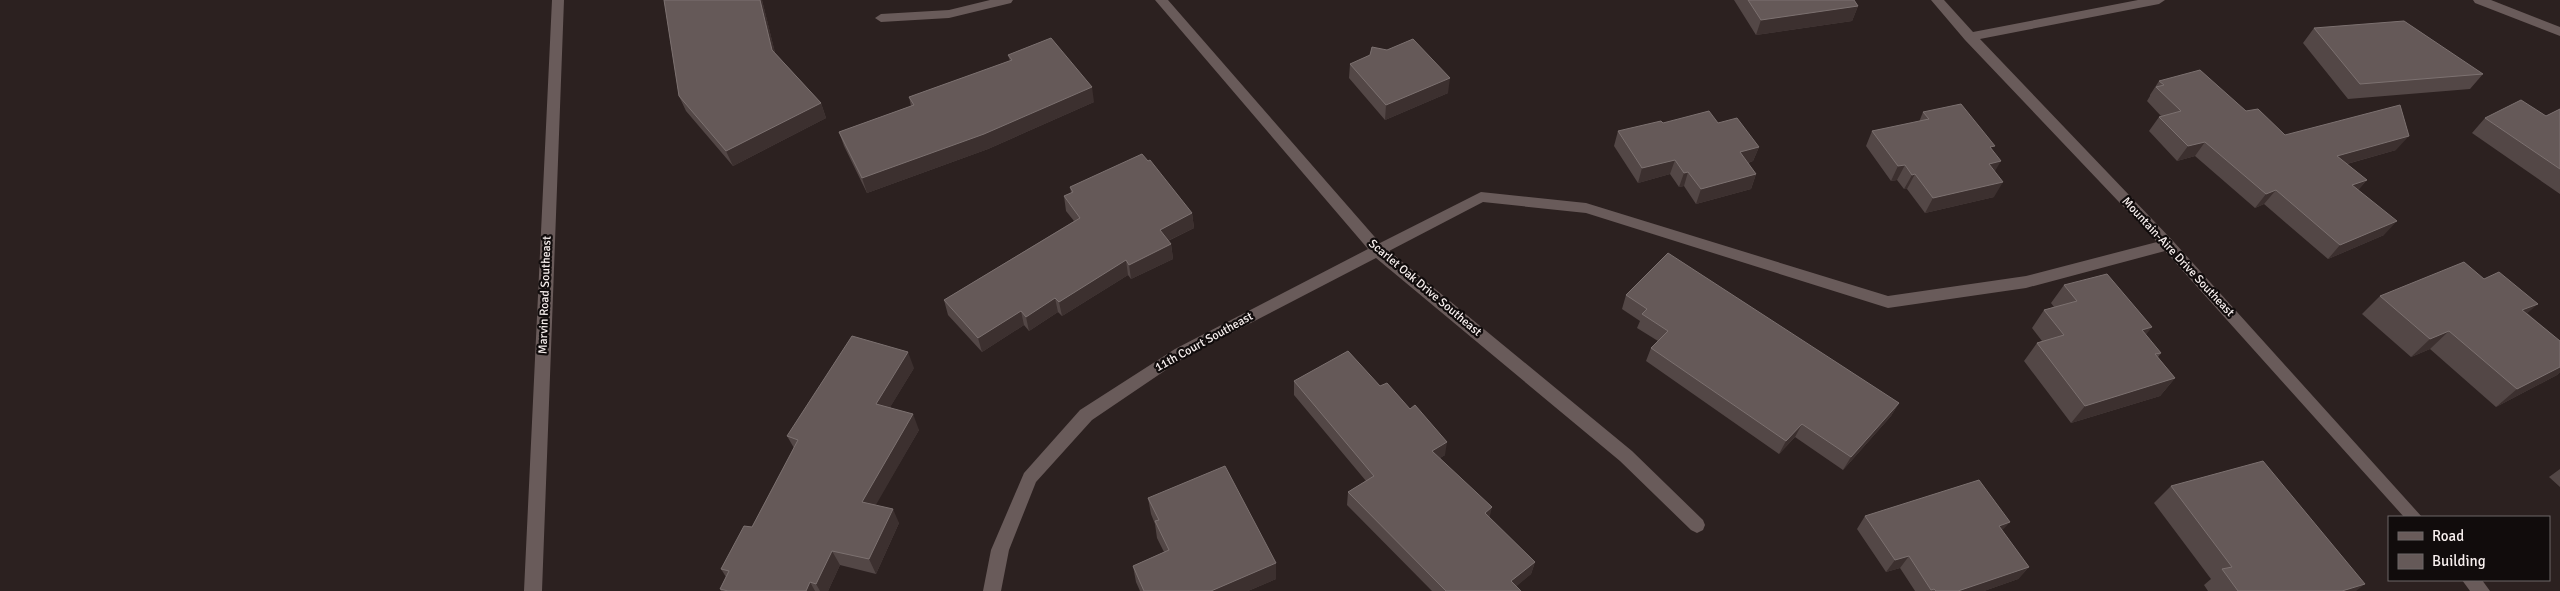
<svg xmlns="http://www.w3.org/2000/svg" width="2560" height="591" font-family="Signika,sans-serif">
<rect width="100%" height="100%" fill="#2c2120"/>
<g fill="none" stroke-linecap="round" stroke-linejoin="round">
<path fill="#695b5a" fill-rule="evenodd" d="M 552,0 L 564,0 L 542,591 L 524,591 Z
M 990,0 L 1013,0 L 1011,3 L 949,18 L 881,22 L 875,18 L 881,14 L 949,10 Z
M 1155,0 L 1168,0 L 1380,243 L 1481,192 L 1586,203 L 1888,296 L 2026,276 L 2157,242 L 1965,40 L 1931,0 L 1944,0 L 1973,32 L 2138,0 L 2165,0 L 2159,4 L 1980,39 L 2173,241 L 2422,517 L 2404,517 L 2165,251 L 2026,288 L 1888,308 L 1586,213 L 1483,202 L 1389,251 L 1632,451 L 1703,520 L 1705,525 L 1703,530 L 1697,533 L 1691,530 L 1620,461 L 1376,258 L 1185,357 L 1092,420 L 1036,482 L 1009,550 L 1001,591 L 983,591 L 991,550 L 1024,473 L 1080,410 L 1175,349 L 1368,249 Z
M 2473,0 L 2491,0 L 2560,27 L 2560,36 L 2475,3 Z
M 2462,580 L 2482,580 L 2490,591 L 2470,591 Z"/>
</g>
<path fill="#534746" d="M 664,0 L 762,0 L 775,53 L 821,103 L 826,118 L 733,166 L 686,111 L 679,96 Z
M 1734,0 L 1854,0 L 1858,6 L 1852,21 L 1756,35 Z
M 2314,28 L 2483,74 L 2470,89 L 2348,99 L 2303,43 Z
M 1387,50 L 1448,93 L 1385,120 L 1349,78 L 1350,64 Z
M 1008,55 L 1094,102 L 988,149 L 867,193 L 844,146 L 839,132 L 911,106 L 909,97 L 1010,61 Z
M 2159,81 L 2246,111 L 2285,135 L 2396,150 L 2347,164 L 2367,180 L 2358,190 L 2384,235 L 2328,259 L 2264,204 L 2255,208 L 2195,156 L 2177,161 L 2149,131 L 2159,117 L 2161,116 L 2147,101 L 2150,96 L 2150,95 Z
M 2560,109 L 2560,194 L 2472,133 L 2485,118 L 2546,116 Z
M 1923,112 L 1992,150 L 1995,172 L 1994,197 L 1925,213 L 1907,189 L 1904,189 L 1897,180 L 1891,181 L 1866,146 L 1872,131 L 1919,122 Z
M 1718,123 L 1759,147 L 1753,161 L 1748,163 L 1756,174 L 1751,189 L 1696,204 L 1684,186 L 1679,187 L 1670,174 L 1638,183 L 1614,146 L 1618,131 Z
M 1070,187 L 1192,213 L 1194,228 L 1168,241 L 1171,244 L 1173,259 L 1131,279 L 1128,275 L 1062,316 L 1058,312 L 1029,331 L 1024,325 L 982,352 L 948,315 L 944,300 L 1074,221 L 1066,211 L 1064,196 L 1071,193 Z
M 2064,285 L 2146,335 L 2161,353 L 2158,357 L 2175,378 L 2160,396 L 2071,423 L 2024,361 L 2037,343 L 2042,341 L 2032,328 L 2044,310 L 2054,307 L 2051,303 Z
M 1626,295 L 1899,403 L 1891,416 L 1843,470 L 1795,437 L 1779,454 L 1646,361 L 1651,348 L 1658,341 L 1637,328 L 1640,321 L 1622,309 Z
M 2380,296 L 2527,313 L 2560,341 L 2560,372 L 2557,375 L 2496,407 L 2430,349 L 2411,357 L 2362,314 Z
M 914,368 L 890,407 L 919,430 L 875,505 L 899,523 L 876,574 L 840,565 L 828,591 L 721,591 L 720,589 L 726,577 L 721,569 L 752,527 L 794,448 L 787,436 Z
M 1294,381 L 1380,386 L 1445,455 L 1440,458 L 1489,518 L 1535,562 L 1531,574 L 1516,586 L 1521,591 L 1432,591 L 1347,505 L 1348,492 L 1366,481 L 1294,395 Z
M 2560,469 L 2560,487 L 2549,477 Z
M 2171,486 L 2356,591 L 2208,591 L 2204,585 L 2211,579 L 2154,503 Z
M 1148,498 L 1276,579 L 1248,591 L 1140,591 L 1136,582 L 1133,566 L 1164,552 L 1157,538 L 1155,524 L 1151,514 Z
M 1865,516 L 2002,531 L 2029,567 L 2018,579 L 1984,591 L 1915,591 L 1900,568 L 1886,572 L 1857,529 Z"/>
<path fill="#3c302f" d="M 760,0 L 762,0 L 778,65 L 772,50 Z
M 1858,6 L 1852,21 L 1756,35 L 1761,20 Z
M 1450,78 L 1448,93 L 1385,120 L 1386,105 Z
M 1092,87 L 1094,102 L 988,149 L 867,193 L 862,178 Z
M 821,103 L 826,118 L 733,166 L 726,151 Z
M 2409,136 L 2396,150 L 2325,170 L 2337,156 Z
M 2205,142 L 2195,156 L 2177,161 L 2188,146 Z
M 1759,147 L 1753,161 L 1734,167 L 1740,152 Z
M 1675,160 L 1670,174 L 1638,183 L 1642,168 Z
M 2001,161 L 1992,176 L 1989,164 Z
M 1905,165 L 1897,180 L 1891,181 L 1898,166 Z
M 1688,172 L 1684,186 L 1679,187 L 1684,173 Z
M 1756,174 L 1751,189 L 1696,204 L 1701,189 Z
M 1915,174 L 1907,189 L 1904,189 L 1912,175 Z
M 2367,180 L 2354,194 L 2352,185 Z
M 2003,182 L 1994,197 L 1925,213 L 1933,198 Z
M 2276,190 L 2264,204 L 2255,208 L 2266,194 Z
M 1192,213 L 1194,228 L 1161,244 L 1160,230 Z
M 2397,221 L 2384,235 L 2328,259 L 2340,245 Z
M 1171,244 L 1173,259 L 1131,279 L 1129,265 Z
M 1126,260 L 1128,275 L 1062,316 L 1059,302 Z
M 1055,298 L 1058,312 L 1029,331 L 1026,317 Z
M 2538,304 L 2517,322 L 2522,310 Z
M 1021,311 L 1024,325 L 982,352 L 978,338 Z
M 2152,327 L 2138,345 L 2142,330 Z
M 2449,331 L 2430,349 L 2411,357 L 2430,339 Z
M 908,352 L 914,368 L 883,419 L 876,404 Z
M 2560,367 L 2560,372 L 2557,375 L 2496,407 L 2517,389 Z
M 2175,378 L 2160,396 L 2071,423 L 2085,406 Z
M 1899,403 L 1891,416 L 1843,470 L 1851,457 Z
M 913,414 L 919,430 L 869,517 L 862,502 Z
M 1802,424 L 1795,437 L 1779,454 L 1786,441 Z
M 1447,442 L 1445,455 L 1430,464 L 1432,451 Z
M 1492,507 L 1489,520 L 1485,513 Z
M 893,509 L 899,523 L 876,574 L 869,559 Z
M 2010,522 L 1999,534 L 1999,526 Z
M 832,551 L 840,565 L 828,591 L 820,591 L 816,584 Z
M 1909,556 L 1900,568 L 1886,572 L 1895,560 Z
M 1535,562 L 1531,574 L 1511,591 L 1511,581 Z
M 1276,563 L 1276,579 L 1248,591 L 1211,591 Z
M 2029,567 L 2018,579 L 1984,591 L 1958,591 Z
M 810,582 L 815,591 L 806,591 Z
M 2365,584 L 2356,591 L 2342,591 Z"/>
<path fill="#655958" stroke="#7c7170" d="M 664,0 L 760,0 L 772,50 L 821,103 L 726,151 L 679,96 Z
M 1748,0 L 1854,0 L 1858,6 L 1761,20 Z
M 2404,21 L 2483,74 L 2360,84 L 2314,28 Z
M 1051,38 L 1092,87 L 984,134 L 862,178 L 839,132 L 914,105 L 909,97 L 1012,60 L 1008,55 Z
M 1413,39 L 1450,78 L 1386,105 L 1350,64 L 1370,55 L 1372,47 L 1387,50 Z
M 2200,70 L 2246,111 L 2258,109 L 2285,135 L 2400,105 L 2409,136 L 2337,156 L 2367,180 L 2352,185 L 2397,221 L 2340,245 L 2276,190 L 2266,194 L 2205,142 L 2188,146 L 2159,117 L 2181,111 L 2156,87 L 2164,85 L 2159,81 Z
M 2521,100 L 2546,116 L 2560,109 L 2560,169 L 2485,118 Z
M 1961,104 L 1995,146 L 1990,147 L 2001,161 L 1989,164 L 2003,182 L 1933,198 L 1915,174 L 1912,175 L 1905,165 L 1898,166 L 1872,131 L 1929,119 L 1923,112 Z
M 1709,111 L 1718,123 L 1737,118 L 1759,147 L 1740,152 L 1756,174 L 1701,189 L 1688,172 L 1684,173 L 1675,160 L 1642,168 L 1618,131 L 1661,121 L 1663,123 Z
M 1142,154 L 1148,161 L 1150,160 L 1192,213 L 1160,230 L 1171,244 L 1129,265 L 1126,260 L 1059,302 L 1055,298 L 1026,317 L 1021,311 L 978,338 L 944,300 L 1080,218 L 1064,196 L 1073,192 L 1070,187 Z
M 1668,253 L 1899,403 L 1851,457 L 1802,424 L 1786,441 L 1651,348 L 1668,331 L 1642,314 L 1647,309 L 1626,295 Z
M 2464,262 L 2484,279 L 2499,272 L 2538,304 L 2522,310 L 2560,341 L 2560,367 L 2517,389 L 2449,331 L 2430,339 L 2380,296 Z
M 2107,274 L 2152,327 L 2142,330 L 2161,353 L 2155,354 L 2175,378 L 2085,406 L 2037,343 L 2064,335 L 2044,310 L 2077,301 L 2064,285 Z
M 852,336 L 908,352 L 876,404 L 913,414 L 862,502 L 893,509 L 869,559 L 832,551 L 816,584 L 810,582 L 806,591 L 728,591 L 720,589 L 729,571 L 721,569 L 744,526 L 752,527 L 798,440 L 787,436 Z
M 1348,351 L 1380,386 L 1387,383 L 1410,409 L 1415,405 L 1447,442 L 1432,451 L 1492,507 L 1485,513 L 1535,562 L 1511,581 L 1521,591 L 1446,591 L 1348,492 L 1374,476 L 1294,381 Z
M 2263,461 L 2365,584 L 2342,591 L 2238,591 L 2222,569 L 2232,567 L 2171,486 Z
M 1225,466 L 1276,563 L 1211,591 L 1144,591 L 1133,566 L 1169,550 L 1155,521 L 1159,520 L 1148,498 Z
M 1979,480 L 2010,522 L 1999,526 L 2029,567 L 1958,591 L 1936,591 L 1934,589 L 1931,590 L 1909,556 L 1895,560 L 1865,516 Z"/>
<g text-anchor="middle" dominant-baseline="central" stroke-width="4.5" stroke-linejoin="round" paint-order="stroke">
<g font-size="12" fill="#f8f0ef" stroke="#110c0c">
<text transform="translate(2178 257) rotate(47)">Mountain-Aire Drive Southeast</text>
<text transform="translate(1425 288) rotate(40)">Scarlet Oak Drive Southeast</text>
<text transform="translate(545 295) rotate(-88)">Marvin Road Southeast</text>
<text transform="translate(1204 342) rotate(-29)">11th Court Southeast</text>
</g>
</g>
<rect x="2388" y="516" width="162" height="65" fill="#110c0c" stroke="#6d6767"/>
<rect x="2398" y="532" width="25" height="8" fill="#695b5a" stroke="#6d6767"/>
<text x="2432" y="541" font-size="15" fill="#f8f0ef">Road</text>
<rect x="2398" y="554" width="25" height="15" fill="#655958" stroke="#6d6767"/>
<text x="2432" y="566" font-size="15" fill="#f8f0ef">Building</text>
</svg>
